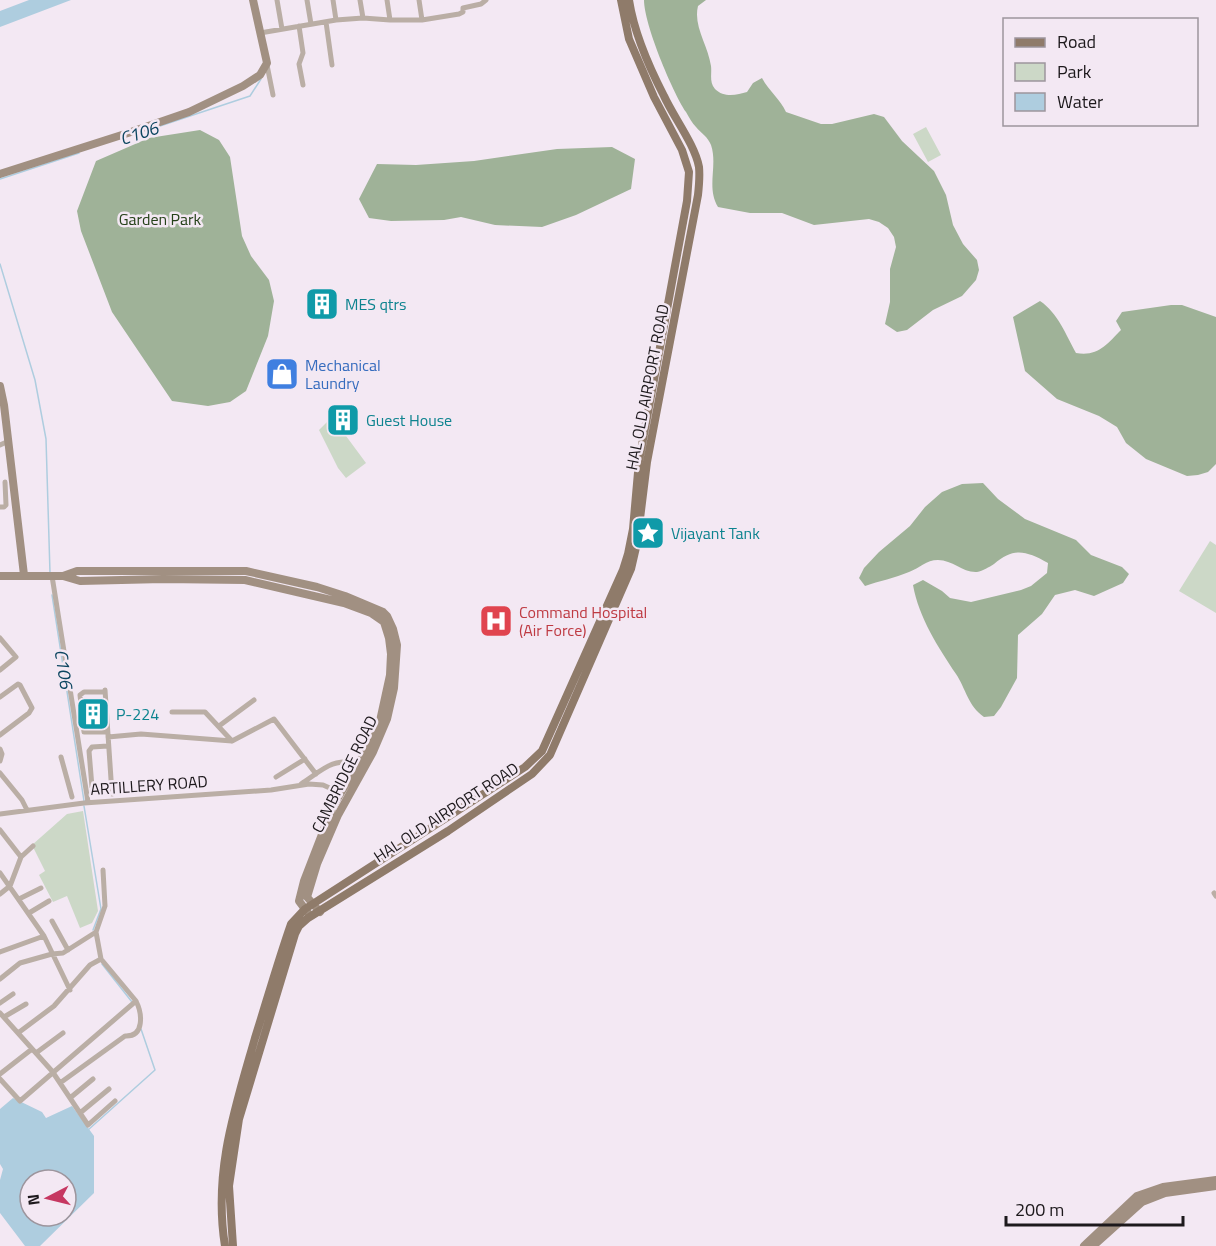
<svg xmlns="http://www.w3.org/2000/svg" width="1216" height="1246" font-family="'Titillium Web',sans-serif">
<rect width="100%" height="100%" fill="#f3e8f3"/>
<path fill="#ccd8c7" d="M 926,127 L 941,155 L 928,162 L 913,134 Z
M 332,417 L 366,463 L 346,478 L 338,468 L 319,430 Z
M 1210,541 L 1216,545 L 1216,613 L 1179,591 Z
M 83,811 L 98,911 L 92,923 L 80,928 L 67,896 L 53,902 L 39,875 L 45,871 L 32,845 L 67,814 Z"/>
<path fill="#9fb298" d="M 644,0 L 706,0 L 698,6 C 693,26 708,45 711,66 C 712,74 709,82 715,89 C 724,98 737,95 747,92 L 753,83 L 762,78 C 769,91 780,99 786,112 L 821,124 L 832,124 L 874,114 L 884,117 L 902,141 L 934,171 L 946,195 L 953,225 L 963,244 L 977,260 L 979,270 L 976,280 L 962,296 L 933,310 L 907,330 L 897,332 L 885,324 L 890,302 L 890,269 L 896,247 L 894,237 L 888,228 L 879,222 L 869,219 L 814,225 L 782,213 L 750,213 L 718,207 C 706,187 718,166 711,145 C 708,137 701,133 696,127 C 692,123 689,117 686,112 C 672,91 644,24 644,0 Z
M 200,130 L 219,140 L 230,157 L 242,236 L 251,256 L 269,280 L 274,301 L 268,336 L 246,391 L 230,402 L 208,406 L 172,401 L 112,312 L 81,231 L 77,211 L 96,161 L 149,138 Z
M 612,147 L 635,159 L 631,189 L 576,215 L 542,227 L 495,225 L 461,217 L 444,220 L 391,221 L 369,218 L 359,199 L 377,164 L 416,165 L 474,161 L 557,149 Z
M 1040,301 C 1058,313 1066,335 1076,353 C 1098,357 1107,344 1121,330 L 1116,321 L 1122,312 L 1171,305 L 1182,305 L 1216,317 L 1216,464 L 1208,472 L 1198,475 L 1187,476 L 1146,459 L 1126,443 L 1117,427 L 1099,416 L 1057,399 L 1025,371 L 1013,317 Z
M 983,483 L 998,499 L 1025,519 L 1076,540 L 1091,555 L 1122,567 L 1129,574 L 1123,583 L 1094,596 L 1075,590 L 1055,595 L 1042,614 L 1018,635 L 1017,678 L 1001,707 L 994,716 L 984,717 C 968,706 966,689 956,674 C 938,647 919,618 913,585 L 923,580 L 942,591 L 950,598 L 971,602 L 1021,590 L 1031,586 L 1047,573 L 1048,563 C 1026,551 1014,547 994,564 C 989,567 983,571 977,572 C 963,573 953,560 938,560 C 926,560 920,568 909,572 C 895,578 879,581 865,586 L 859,578 L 864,568 L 879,552 L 910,526 L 925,507 L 942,492 L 962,484 Z"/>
<path fill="#aecddf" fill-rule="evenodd" d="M 29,0 L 71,0 L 0,27 L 0,11 Z
M 13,1098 L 42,1112 L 46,1118 L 72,1106 L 94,1136 L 94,1193 L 40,1246 L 25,1246 L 0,1213 L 0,1180 L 3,1169 L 0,1164 L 0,1109 ZM 30,1180 L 66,1180 L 66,1216 L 30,1216 Z"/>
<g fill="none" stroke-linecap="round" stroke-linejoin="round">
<path stroke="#aecddf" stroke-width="1.5" d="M 160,126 L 250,96 L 261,79
M 0,179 L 79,153
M 0,264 L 35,380 L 46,439 L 50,573
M 52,595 L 84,801
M 84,806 L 101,909 L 93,930
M 102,964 L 132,1002
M 88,1130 L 155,1070 L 141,1029"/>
<path stroke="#baaea5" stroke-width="5" d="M 277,0 L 282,29
M 307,0 L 311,24
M 333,0 L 336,20
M 360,0 L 363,18
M 387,0 L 390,20
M 419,0 L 422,20
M 463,8 L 481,4 L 486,0
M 326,22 L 332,65
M 299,26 L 303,53 L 299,64 L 303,85
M 260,33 L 336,20 L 363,18 L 390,20 L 422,20 L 459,14 L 463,12 L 463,8
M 267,65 L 273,95
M 0,445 L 9,441
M 0,507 L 4,507 L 6,505 L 5,482
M 648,541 L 651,544
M 52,576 L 88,802
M 0,638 L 16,657 L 0,670
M 105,690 L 112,794
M 105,692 L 84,692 L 80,695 L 84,732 L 107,732
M 0,697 L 18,684 L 20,685 L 32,708 L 29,713 L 0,735
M 172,712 L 205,712 L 232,741
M 219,726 L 254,700
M 108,737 L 141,734 L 232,741 L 274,719 L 316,774
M 108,746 L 92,747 L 89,751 L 92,787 L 111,787
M 0,749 L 2,754 L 0,761
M 61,757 L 72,797
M 0,773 L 22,800 L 27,810
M 276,777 L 305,759
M 301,784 C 324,769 330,759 360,762
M 0,814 L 84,803 L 271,790 L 309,784 L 323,785 L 341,793
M 0,830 L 21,857 L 10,886 L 0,894
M 21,857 L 33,846
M 0,873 L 44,936 L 70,990
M 1214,893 L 1216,896
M 19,899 L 41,888
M 29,913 L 49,901
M 52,921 L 68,950
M 0,952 L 44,936
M 0,979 L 20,963 L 52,954 L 63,953 L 96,932 L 105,906 L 103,870
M 0,1003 L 13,994
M 0,1013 L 52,1071 L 88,1125 L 115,1101
M 4,1017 L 26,1004
M 18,1033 L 54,1006 L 90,965 L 101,959
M 36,1053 L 63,1033
M 0,1074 L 32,1049
M 0,1079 L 20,1101 L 136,1001 L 101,959 L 96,932
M 60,1083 L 125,1036 C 145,1037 142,1013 136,1001
M 70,1098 L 93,1079
M 80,1113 L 109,1089"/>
<path stroke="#a19082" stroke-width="8" d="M 0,174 L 128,133 L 189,112 L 243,86 L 260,75 L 267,63 L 253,0
M 0,386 L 4,405 L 24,575
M 0,576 L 63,576 L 77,571 L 246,571 L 317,587 L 345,596 L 383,612 L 387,616 L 393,629 L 397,645 L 394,688 L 387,719 L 373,752 L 338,815 L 317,864 L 307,897 L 320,912
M 63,576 L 80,581 L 163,579 L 245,580 L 344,603 L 371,613 L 384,622 L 389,638 L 391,654 L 390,675 L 378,730 L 333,806 L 304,881 L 299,901 L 308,913
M 1084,1246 L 1137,1196 L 1163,1187 L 1216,1180
M 1093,1246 L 1142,1202 L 1165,1193 L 1216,1186"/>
<path stroke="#8f7b6a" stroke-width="8" d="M 225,1246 C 213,1172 235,1108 255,1038 C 267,1000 278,961 291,924 L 305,909 L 525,767 L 542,751 L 623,570 L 628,554 L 633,529 L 639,461 L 687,201 L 689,172 L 682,150 L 654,97 L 629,39 L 621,0
M 233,1246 L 229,1186 L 239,1119 L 295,934 L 299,926 L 308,918 L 448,831 L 532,774 L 550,755 L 631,569 L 637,543 L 647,462 L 698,195 C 699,186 700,177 699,167 C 695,145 674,118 664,96 C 649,67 634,33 629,0"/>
</g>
<defs>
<symbol id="building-square" viewBox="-11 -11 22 22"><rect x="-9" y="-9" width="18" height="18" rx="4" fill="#0f9aa8" stroke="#f3e8f3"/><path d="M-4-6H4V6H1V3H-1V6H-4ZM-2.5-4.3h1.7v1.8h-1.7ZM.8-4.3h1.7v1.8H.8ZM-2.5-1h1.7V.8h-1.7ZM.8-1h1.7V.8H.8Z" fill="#fff"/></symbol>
<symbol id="shop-square" viewBox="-11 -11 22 22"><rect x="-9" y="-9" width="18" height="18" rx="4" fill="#3f7fe0" stroke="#f3e8f3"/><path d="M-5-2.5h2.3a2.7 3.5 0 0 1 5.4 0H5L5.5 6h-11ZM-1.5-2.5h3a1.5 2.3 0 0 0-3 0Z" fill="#fff"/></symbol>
<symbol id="sight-square" viewBox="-11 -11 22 22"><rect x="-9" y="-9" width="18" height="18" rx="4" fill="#0f9aa8" stroke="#f3e8f3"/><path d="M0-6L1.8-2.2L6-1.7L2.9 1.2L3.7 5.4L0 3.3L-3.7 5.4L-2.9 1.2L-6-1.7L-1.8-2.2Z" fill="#fff"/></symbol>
<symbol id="hospital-square" viewBox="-11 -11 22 22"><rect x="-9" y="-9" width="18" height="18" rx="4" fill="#e0444e" stroke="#f3e8f3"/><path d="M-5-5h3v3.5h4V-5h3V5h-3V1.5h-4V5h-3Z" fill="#fff"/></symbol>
</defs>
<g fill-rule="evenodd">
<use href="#building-square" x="303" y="285" width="38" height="38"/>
<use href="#shop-square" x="263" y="355" width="38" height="38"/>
<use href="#building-square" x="324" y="401" width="38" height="38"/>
<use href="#sight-square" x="629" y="514" width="38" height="38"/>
<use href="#hospital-square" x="477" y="602" width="38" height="38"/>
<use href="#building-square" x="74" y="695" width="38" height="38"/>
</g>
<g text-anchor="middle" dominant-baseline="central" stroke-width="5" stroke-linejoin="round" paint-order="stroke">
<g font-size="16" fill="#254119" stroke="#f3e8f3">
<text x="160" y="219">Garden Park</text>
</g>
<g font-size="16" fill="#0d838f" stroke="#f3e8f3" text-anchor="start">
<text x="345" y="304">MES qtrs</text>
<text x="366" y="420">Guest House</text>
<text x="671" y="533">Vijayant Tank</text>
<text x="116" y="714">P-224</text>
</g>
<g font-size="16" fill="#366cbe" stroke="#f3e8f3" text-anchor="start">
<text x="305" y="365">Mechanical<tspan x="305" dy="18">Laundry</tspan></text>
</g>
<g font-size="16" fill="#1d191c" stroke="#f3e8f3">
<text transform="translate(647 387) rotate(-79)">HAL OLD AIRPORT ROAD</text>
<text transform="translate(344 774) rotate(-64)">CAMBRIDGE ROAD</text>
<text transform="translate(149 785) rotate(-4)">ARTILLERY ROAD</text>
<text transform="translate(446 812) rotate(-33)">HAL OLD AIRPORT ROAD</text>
</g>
<g font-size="16" fill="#be3a42" stroke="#f3e8f3" text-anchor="start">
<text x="519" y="612">Command Hospital<tspan x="519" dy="18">(Air Force)</tspan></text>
</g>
<g font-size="18" font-style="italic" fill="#0b4560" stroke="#f3e8f3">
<text transform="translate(139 133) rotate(-18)">C106</text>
<text transform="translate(64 669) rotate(81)">C106</text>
</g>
</g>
<rect x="1003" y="18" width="195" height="108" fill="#f3e8f3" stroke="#9d959d" stroke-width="1.5"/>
<rect x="1015" y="38" width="30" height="9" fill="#8f7b6a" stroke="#9d959d" stroke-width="1.5"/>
<text x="1057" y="48" font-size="18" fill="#1d191c">Road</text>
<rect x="1015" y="63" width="30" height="18" fill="#ccd8c7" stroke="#9d959d" stroke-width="1.5"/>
<text x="1057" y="78" font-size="18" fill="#1d191c">Park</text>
<rect x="1015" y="93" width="30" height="18" fill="#aecddf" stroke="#9d959d" stroke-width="1.5"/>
<text x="1057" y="108" font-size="18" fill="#1d191c">Water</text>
<g transform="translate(48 1198) rotate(263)"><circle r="28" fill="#f3e8f3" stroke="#9d959d" stroke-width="1.5"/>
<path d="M0-4.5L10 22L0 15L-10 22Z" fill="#c63761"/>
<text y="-9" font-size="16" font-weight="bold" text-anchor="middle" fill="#1d191c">N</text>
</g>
<path d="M1006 1216v9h177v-9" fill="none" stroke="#1d191c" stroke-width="3"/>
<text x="1015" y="1216" font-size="18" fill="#1d191c" stroke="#f3e8f3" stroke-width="4.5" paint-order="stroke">200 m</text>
</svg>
